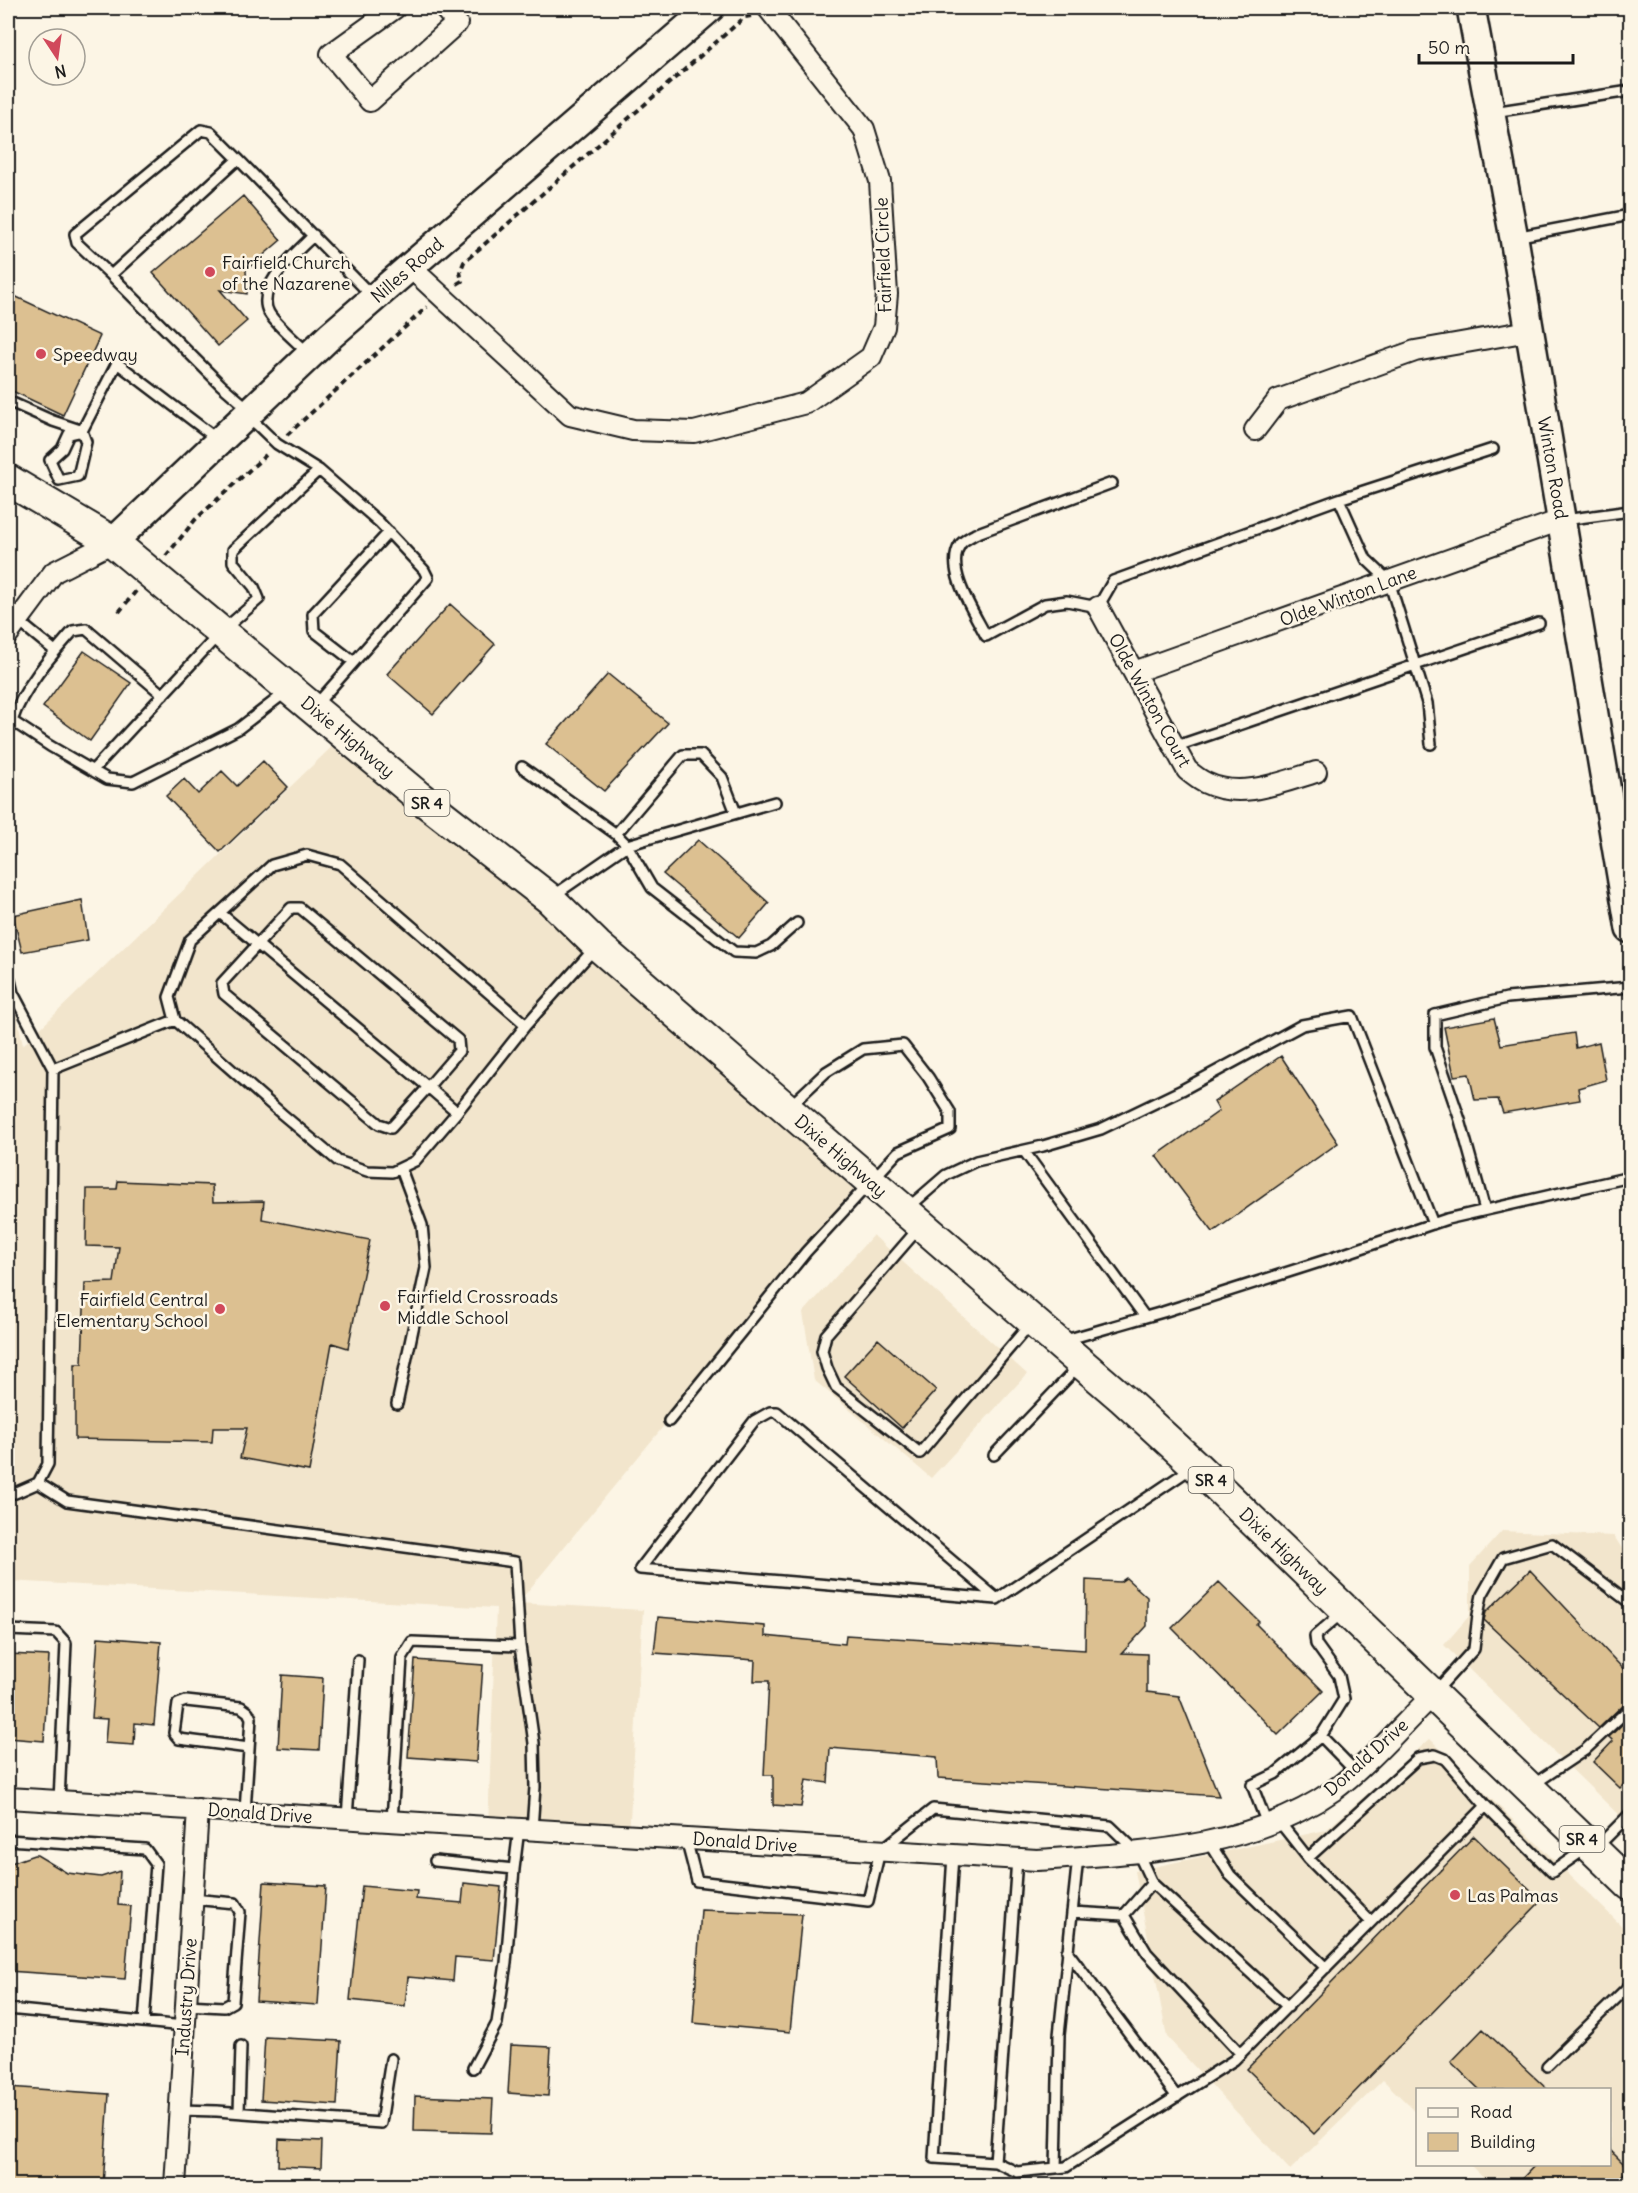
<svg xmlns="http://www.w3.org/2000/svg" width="1638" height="2193" font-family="Delius,sans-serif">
<rect width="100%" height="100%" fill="#fcf5e5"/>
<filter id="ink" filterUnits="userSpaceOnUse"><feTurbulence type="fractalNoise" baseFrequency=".0167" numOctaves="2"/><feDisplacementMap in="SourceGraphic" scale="12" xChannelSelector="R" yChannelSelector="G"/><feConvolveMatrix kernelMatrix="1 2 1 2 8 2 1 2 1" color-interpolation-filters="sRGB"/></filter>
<g filter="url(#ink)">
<path fill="#f2e5cc" d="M 345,734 L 870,1181 L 718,1360 L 518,1603 L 643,1610 L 629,1835 L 488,1827 L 496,1608 L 8,1581 L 8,972 L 23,1045 Z
M 873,1235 L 1027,1374 L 931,1478 L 814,1380 L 803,1313 Z
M 1502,1531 L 1614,1536 L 1630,1561 L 1630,1826 L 1444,1645 L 1470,1615 L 1470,1566 Z
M 1430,1739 L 1630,1934 L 1630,2185 L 1491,2185 L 1470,2165 L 1610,2164 L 1610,2090 L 1418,2090 L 1417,2113 L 1383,2080 L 1290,2170 L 1167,2037 L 1135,1871 L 1326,1830 Z"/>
<path fill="#dcc091" stroke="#1c1c1c" stroke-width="1.5" d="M 243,196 L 281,240 L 246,270 L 247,294 L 220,290 L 247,321 L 218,346 L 153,273 Z
M 8,293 L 100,336 L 63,415 L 8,389 Z
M 450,604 L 495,644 L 433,714 L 387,674 Z
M 84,651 L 131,683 L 90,741 L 43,707 Z
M 608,674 L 668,723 L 604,791 L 546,744 Z
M 263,761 L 288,787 L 220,852 L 166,796 L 184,779 L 198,794 L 222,771 L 237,786 Z
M 698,840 L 769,903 L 739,938 L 663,874 Z
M 82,900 L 88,940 L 22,952 L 13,915 Z
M 1494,1018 L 1501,1045 L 1574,1033 L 1576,1048 L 1599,1042 L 1606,1080 L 1578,1088 L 1580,1100 L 1503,1113 L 1498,1099 L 1475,1100 L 1469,1074 L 1454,1076 L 1444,1027 Z
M 1281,1056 L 1338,1143 L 1213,1232 L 1156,1156 L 1219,1111 L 1214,1102 Z
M 118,1181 L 212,1185 L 213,1202 L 264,1201 L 262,1219 L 370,1240 L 348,1348 L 332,1343 L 309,1471 L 240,1458 L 247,1428 L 213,1428 L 212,1442 L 75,1439 L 75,1364 L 82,1364 L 85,1283 L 114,1282 L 119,1247 L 86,1246 L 87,1189 L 117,1189 Z
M 878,1339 L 936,1390 L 902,1428 L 844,1376 Z
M 1530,1570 L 1630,1676 L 1630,1701 L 1625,1703 L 1599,1728 L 1484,1620 L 1486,1612 Z
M 1126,1578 L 1147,1597 L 1147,1626 L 1122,1653 L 1147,1654 L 1147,1692 L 1179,1696 L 1219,1796 L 938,1778 L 937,1757 L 830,1748 L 828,1783 L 806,1780 L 801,1807 L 773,1805 L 773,1775 L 764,1775 L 769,1681 L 754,1681 L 755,1660 L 654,1653 L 658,1617 L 765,1626 L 765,1636 L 845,1644 L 846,1635 L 1085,1650 L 1086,1580 L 1120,1582 Z
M 1219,1582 L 1259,1621 L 1256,1624 L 1323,1691 L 1278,1735 L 1172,1628 Z
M 98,1637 L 161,1642 L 154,1725 L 135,1723 L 134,1745 L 105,1743 L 107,1719 L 92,1718 Z
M 8,1654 L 49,1656 L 44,1741 L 8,1738 Z
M 415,1660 L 483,1665 L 476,1762 L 408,1757 Z
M 282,1675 L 323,1678 L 319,1750 L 278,1748 Z
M 1630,1717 L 1630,1778 L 1620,1788 L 1593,1762 L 1613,1741 L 1609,1737 Z
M 1474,1836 L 1541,1901 L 1314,2134 L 1247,2069 Z
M 34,1855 L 37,1855 L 67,1873 L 101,1877 L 120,1871 L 118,1905 L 131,1906 L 125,1979 L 8,1971 L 8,1864 Z
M 264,1882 L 326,1886 L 318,2005 L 256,2001 Z
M 464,1883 L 501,1887 L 494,1960 L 455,1957 L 453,1981 L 408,1977 L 405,2006 L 350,2000 L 362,1886 L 417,1891 L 416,1899 L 462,1903 Z
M 701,1910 L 802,1914 L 790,2032 L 693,2023 Z
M 1483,2029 L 1548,2090 L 1480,2090 L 1451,2062 Z
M 265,2037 L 341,2041 L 337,2105 L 261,2100 Z
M 511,2045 L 551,2047 L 548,2096 L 508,2093 Z
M 8,2087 L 109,2094 L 103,2186 L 8,2186 Z
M 415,2096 L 493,2099 L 491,2133 L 414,2131 Z
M 279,2139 L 322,2141 L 321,2168 L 278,2166 Z
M 1610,2150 L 1624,2164 L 1630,2164 L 1630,2167 L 1612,2186 L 1515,2186 L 1536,2164 L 1610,2164 Z"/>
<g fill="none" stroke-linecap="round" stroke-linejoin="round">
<defs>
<path id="lane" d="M 1493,112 L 1630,91
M 1515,237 L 1630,215
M 111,275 L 77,243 L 75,234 L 201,130 L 211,132 L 238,159
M 308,353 C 298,343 276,325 269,313 C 254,287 297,252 314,235
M 8,401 L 53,421 L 80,430
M 250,410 L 221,385 L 111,275 L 238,159 L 372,296
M 82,431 L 69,434 L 62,449 L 50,460 L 59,480 L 78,476 L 86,442 L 82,431 L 117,363 L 217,439
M 1112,483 L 975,534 C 970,537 962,541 960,545 C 944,569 975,614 986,636 L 1045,604 L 1067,601 L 1098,607 L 1113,581 L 1339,499 L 1493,449
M 1339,499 L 1366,559 L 1389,581 L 1427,703 L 1431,744
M 1564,520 L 1630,511
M 17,620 L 55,651
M 354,662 L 314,631 L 313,614 L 389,532
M 163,695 L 86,629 L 73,631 C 50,657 23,688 12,721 L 50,746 L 107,779 L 133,782 L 238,729 L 286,692
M 315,706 L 428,578 L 424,570 L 379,522 L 319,470
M 1174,747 L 1539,623
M 522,767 L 616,834
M 93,770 L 221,632 L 259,599 L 254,587 L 233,562 L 233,550 L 319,470 L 277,444 L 248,416
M 736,813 L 722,777 L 701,755 L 683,755 L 616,834 L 627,845 L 652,888 L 734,952 L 756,953 L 771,946 L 797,923
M 553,896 L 627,845 L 775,802
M 220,913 L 428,1087 L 391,1128 L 379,1124 L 224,994 L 222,983 L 291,908 L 300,908 L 458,1040 L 459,1051 L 428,1087 L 457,1112
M 8,972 L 13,993 L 53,1069 L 175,1020
M 526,1025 L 340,864 L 307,855 L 272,865 L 190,940 L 169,997 L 175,1020 L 282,1114 L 338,1161 L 367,1171 L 392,1172 L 415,1161 L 457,1112 L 526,1025 L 594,949
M 1024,1151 L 1145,1317
M 909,1207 L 946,1175 L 976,1161 L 1043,1146 L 1101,1129 L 1182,1090 L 1302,1025 L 1352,1016 L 1433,1224
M 1485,1210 L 1460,1120 L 1435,1047 L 1435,1015 L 1507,998 L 1630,987
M 918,1229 L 826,1335 L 822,1351 L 827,1368 L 836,1387 L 920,1453 L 1030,1324
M 1062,1341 L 1163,1312 L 1329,1259 L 1447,1219 L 1630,1177
M 397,1404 L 426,1268 L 422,1225 L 401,1169
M 669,1421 L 806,1252 L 898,1152 L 950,1129 L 950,1112 L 928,1077 L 903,1045 L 863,1049 L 826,1072 L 790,1106
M 994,1455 L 1078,1367
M 38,1483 L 67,1501 L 515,1562 L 520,1646 L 534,1743 L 535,1787 L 532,1829
M 8,1491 L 15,1493 L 38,1483 L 48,1464 L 53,1069
M 640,1569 L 997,1599 L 1193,1467
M 640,1569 L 754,1421 L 770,1412 L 777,1412 L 997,1599
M 8,1630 L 56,1632 L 66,1643 L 59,1801
M 1436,1691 L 1474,1649 L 1478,1615 L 1482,1595 L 1503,1558 L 1552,1544 L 1630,1603
M 1321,1736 L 1344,1699 L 1339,1676 L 1316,1644 L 1315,1636 L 1343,1612
M 1534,1784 L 1585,1750 L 1630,1708
M 245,1812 L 251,1718 L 248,1712 L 241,1707 L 186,1701 L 178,1704 L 174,1733 L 179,1739 L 249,1748
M 347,1818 L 358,1660
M 1278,1820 L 1308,1858 L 1371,1922
M 392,1821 L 402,1658 L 412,1642 L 520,1646
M 1267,1824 L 1252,1785 L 1275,1774 L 1321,1736 L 1355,1771
M 686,1839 L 697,1881 L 868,1901 L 880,1851 L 933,1809 L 1110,1826 L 1138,1853 L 1152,1883 L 1288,2007
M 8,1840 L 145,1849 L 156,1864 L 144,2022
M 1208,1840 L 1230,1875 L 1326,1968
M 1596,1848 L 1630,1814
M 953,1855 L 934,2158 L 995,2162 L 1017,1859
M 1308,1858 L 1418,1758 L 1435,1755 L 1445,1759 L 1486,1806
M 435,1861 L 514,1869 L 519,1829
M 1152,1883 L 1124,1915 L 1147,1953 L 1241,2054
M 1072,1912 L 1124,1915
M 1067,1951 L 1177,2097
M 186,2005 L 224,2007 L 233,2002 L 240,1912 L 235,1903 L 192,1899
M 8,2009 L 184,2026
M 1547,2066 L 1630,1985
M 473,2068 L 497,2023 L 506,1963 L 514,1869
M 179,2110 L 217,2111 L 381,2123 L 391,2059
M 239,2112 L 241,2046
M 995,2162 L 1017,2172 L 1066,2167 L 1234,2060 L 1486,1806 L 1552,1872 L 1585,1849
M 1056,2168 L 1059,2035 L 1078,1857"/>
<path id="street" d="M 395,8 L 331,54 L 370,101 L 457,23 L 444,8
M 410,267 L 570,415 L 633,430 L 694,432 L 806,403 L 871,357 L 884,327 L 887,294 L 880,181 L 864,129 L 768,8
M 1255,430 L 1278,400 L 1415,351 L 1529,331
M 1098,607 L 1187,770 C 1193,775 1199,780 1206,783 C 1241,800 1282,782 1316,772
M 8,634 L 54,572 L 113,542
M 1134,672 L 1561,520
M 8,1798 L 1037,1860 C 1137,1853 1250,1850 1334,1790 C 1369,1764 1401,1726 1433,1695
M 175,2186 L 198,1809"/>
<path id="secondary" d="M 1471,8 L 1514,238 L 1630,929
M 113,542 L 330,336 L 710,8"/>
<path id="primary" d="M 8,480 L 113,542 L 418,796 L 550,899 L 597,945 L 1123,1399 L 1195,1465 L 1630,1885"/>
</defs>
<use href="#lane" stroke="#1c1c1c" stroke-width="14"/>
<use href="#street" stroke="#1c1c1c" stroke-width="24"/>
<use href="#secondary" stroke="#1c1c1c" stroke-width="32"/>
<use href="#primary" stroke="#1c1c1c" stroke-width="34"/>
<path stroke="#1c1c1c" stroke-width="4" stroke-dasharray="6 4.5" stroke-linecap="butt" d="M 457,284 L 462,281 L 460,272 L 464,262 L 745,17 L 751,16
M 287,435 L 427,307
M 166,556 L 195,520 L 268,453
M 119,612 L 136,591"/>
<use href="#lane" stroke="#fcf5e5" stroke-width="9"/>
<use href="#street" stroke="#fcf5e5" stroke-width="20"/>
<use href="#secondary" stroke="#fcf5e5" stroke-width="27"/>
<use href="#primary" stroke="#fcf5e5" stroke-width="30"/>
</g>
</g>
<g fill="#d1495b" stroke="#fcf5e5" stroke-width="2">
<circle cx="210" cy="272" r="6"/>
<circle cx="41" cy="354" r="6"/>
<circle cx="385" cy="1306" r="6"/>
<circle cx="220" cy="1309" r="6"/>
<circle cx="1455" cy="1895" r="6"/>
</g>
<g text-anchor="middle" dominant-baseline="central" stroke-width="5" stroke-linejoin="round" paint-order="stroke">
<g fill="#fcf5e5" stroke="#5f5d58" stroke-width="1.5">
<rect x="404.5" y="790" width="45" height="26" rx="4.5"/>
<rect x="1188.5" y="1467" width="45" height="26" rx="4.5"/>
<rect x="1559.5" y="1826" width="45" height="26" rx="4.5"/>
</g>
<g font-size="16" font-weight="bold" fill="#1c1c1c">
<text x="427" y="803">SR 4</text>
<text x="1211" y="1480">SR 4</text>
<text x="1582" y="1839">SR 4</text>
</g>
<g font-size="18" fill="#1c1c1c" stroke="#fcf5e5">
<text transform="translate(883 255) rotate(-92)">Fairfield Circle</text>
<text transform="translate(407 270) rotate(-41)">Nilles Road</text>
<text transform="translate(1553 468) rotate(80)">Winton Road</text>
<text transform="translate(1348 596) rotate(-20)">Olde Winton Lane</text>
<text transform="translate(1150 700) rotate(61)">Olde Winton Court</text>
<text transform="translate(348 737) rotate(40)">Dixie Highway</text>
<text transform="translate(841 1156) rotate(41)">Dixie Highway</text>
<text transform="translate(1284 1551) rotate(44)">Dixie Highway</text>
<text transform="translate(1366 1757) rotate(-42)">Donald Drive</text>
<text transform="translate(260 1813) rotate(4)">Donald Drive</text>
<text transform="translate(745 1842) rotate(4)">Donald Drive</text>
<text transform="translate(186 1997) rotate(-86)">Industry Drive</text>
</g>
<g font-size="18" fill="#1c1c1c" stroke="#fcf5e5" text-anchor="start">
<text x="222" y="262">Fairfield Church<tspan x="222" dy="21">of the Nazarene</tspan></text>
<text x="53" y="354">Speedway</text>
<text x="397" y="1296">Fairfield Crossroads<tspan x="397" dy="21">Middle School</tspan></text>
<text x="208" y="1299" text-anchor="end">Fairfield Central<tspan x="208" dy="21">Elementary School</tspan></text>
<text x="1467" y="1895">Las Palmas</text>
</g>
</g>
<rect width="1638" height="2193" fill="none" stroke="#fcf5e5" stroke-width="30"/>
<rect x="15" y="15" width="1608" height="2163" fill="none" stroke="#1c1c1c" stroke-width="2" filter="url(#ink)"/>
<rect x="1416" y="2088" width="195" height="78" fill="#fcf5e5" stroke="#a29e95" stroke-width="1.5"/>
<rect x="1428" y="2108" width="30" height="9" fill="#fcf5e5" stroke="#a29e95" stroke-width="1.5"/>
<text x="1470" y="2118" font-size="18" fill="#1c1c1c">Road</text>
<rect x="1428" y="2133" width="30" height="18" fill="#dcc091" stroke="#a29e95" stroke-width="1.5"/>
<text x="1470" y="2148" font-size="18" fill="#1c1c1c">Building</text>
<g transform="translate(57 57) rotate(167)"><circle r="28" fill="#fcf5e5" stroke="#a29e95" stroke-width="1.5"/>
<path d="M0-4.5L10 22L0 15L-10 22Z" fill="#d1495b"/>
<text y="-9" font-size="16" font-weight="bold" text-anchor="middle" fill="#1c1c1c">N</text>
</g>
<path d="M1419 54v9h154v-9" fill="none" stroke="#1c1c1c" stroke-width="3"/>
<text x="1428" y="54" font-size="18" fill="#1c1c1c" stroke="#fcf5e5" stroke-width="4.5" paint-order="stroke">50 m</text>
</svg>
